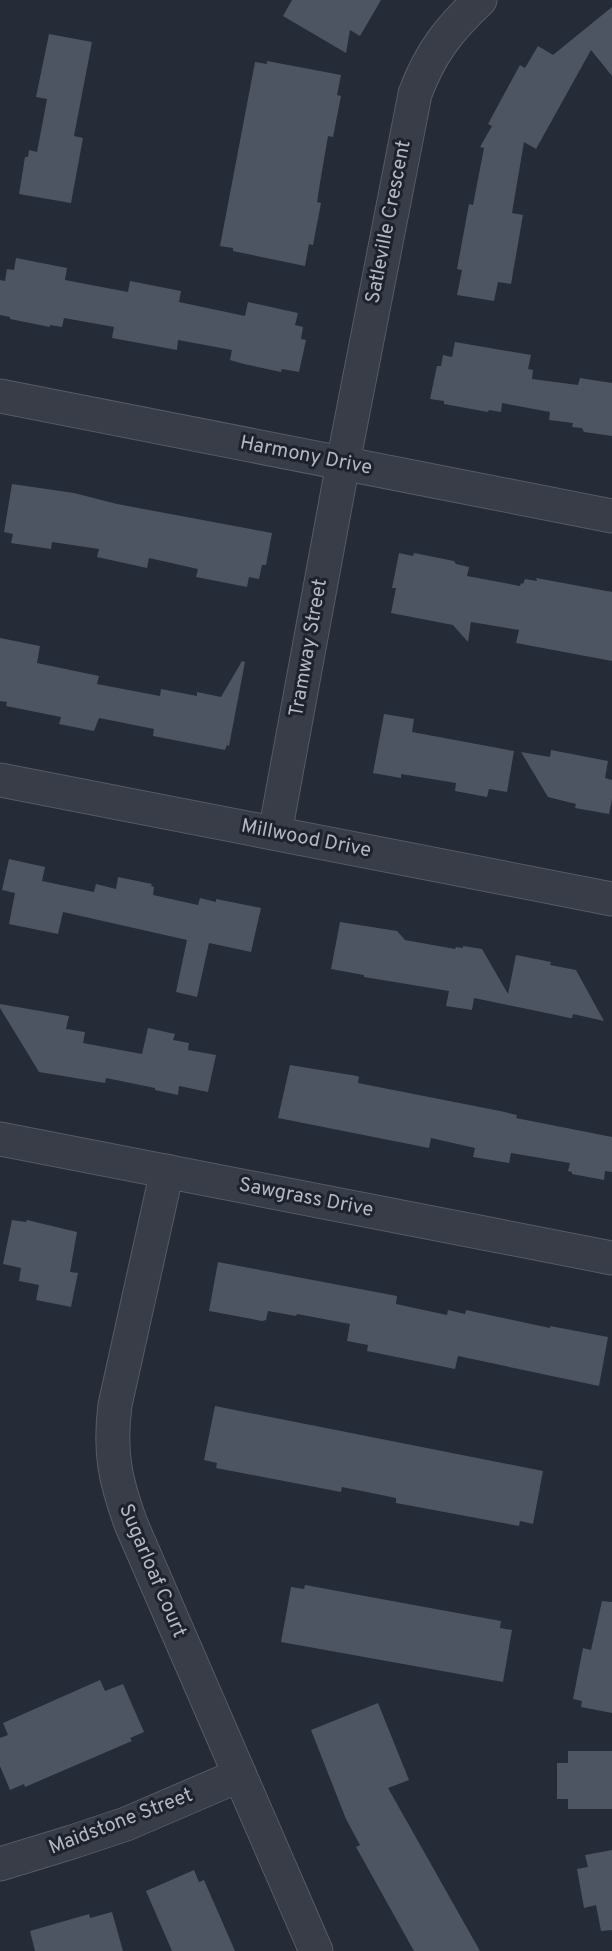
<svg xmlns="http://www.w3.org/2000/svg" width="612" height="1951" font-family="Overpass,sans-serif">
<rect width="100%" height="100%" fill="#252b37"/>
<path fill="#4d5563" d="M 292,0 L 381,0 L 360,36 L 350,30 L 346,53 L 283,16 Z
M 612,7 L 612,76 L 591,50 L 536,149 L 524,142 L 512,213 L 523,215 L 511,284 L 498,282 L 494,301 L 457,295 L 462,270 L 457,269 L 469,204 L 473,205 L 484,148 L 480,147 L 492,126 L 488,124 L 502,98 L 520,65 L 525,68 L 538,46 L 553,55 Z
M 49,34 L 92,42 L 74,136 L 83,138 L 71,203 L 19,194 L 25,157 L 28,157 L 29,150 L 37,152 L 47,99 L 36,97 Z
M 267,61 L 341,75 L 337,95 L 341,96 L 333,137 L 328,136 L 320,183 L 317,202 L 321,203 L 313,245 L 309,244 L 305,266 L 233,251 L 233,248 L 220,246 L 255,62 L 267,64 Z
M 16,258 L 67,268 L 65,280 L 128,292 L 130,281 L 181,291 L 179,302 L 245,316 L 248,302 L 298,313 L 295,325 L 303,327 L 301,339 L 306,340 L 299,372 L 282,369 L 281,372 L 244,364 L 230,360 L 232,350 L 178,340 L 177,350 L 112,338 L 114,327 L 64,318 L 62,327 L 50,325 L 50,327 L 10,319 L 10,317 L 0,315 L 0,280 L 5,281 L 7,269 L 14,270 Z
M 455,342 L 531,355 L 528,369 L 533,370 L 532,379 L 578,385 L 580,378 L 612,383 L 612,436 L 584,432 L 582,428 L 572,427 L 573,423 L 549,420 L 550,412 L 502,403 L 501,412 L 489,410 L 488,412 L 444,404 L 444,401 L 430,399 L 437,366 L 441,366 L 443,355 L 452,357 Z
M 12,484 L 74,493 L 117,504 L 272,533 L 266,565 L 262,565 L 259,579 L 249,577 L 247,587 L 196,577 L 198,569 L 149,558 L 147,568 L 97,557 L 99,549 L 52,542 L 51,549 L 11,543 L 13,534 L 4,532 Z
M 399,553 L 413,556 L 414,553 L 454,561 L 456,564 L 469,567 L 467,576 L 520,586 L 521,583 L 523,584 L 525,579 L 537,581 L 536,578 L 612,592 L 612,661 L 516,643 L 519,630 L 471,622 L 468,642 L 453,625 L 391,613 L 396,588 L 392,588 Z
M 0,638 L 40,646 L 37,663 L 99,676 L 97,684 L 160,696 L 161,689 L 197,696 L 197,692 L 221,697 L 242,661 L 245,662 L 229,746 L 227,745 L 225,750 L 153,736 L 154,729 L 99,718 L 94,731 L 59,724 L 61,717 L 6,706 L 7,702 L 0,701 Z
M 384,714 L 414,719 L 412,732 L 514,751 L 507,792 L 489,789 L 487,797 L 455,791 L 456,783 L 401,774 L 401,778 L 373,773 Z
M 551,750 L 608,761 L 605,778 L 612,780 L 612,799 L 609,814 L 575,808 L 576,804 L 548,797 L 521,752 L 550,757 Z
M 9,859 L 45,867 L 42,881 L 94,892 L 96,884 L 116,889 L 118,877 L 152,884 L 151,886 L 154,887 L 153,895 L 198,905 L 200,898 L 216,902 L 216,899 L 261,908 L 251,952 L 209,943 L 197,997 L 176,992 L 187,940 L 63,912 L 58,934 L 9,924 L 15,893 L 2,890 Z
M 340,922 L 397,931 L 405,940 L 455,949 L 456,947 L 463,948 L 463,946 L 482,949 L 508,994 L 516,955 L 551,962 L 550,965 L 576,970 L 604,1021 L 573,1014 L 572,1018 L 570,1018 L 474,998 L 472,1010 L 446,1006 L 449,991 L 364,977 L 364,975 L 331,969 Z
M 0,1004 L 69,1016 L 66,1029 L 85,1032 L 83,1043 L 142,1054 L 148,1028 L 175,1034 L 173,1040 L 189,1043 L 188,1050 L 216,1055 L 208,1092 L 179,1086 L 178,1095 L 155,1090 L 155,1088 L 106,1078 L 105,1083 L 39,1072 L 0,1008 Z
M 290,1065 L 357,1076 L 359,1077 L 358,1083 L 500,1111 L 517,1115 L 516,1118 L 612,1137 L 612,1172 L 605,1171 L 604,1180 L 572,1174 L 572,1172 L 568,1171 L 570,1163 L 511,1153 L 509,1163 L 473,1157 L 475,1148 L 431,1138 L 429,1148 L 278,1118 Z
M 12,1220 L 26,1222 L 27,1220 L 77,1232 L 70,1272 L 78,1273 L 71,1307 L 36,1300 L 39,1285 L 19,1281 L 21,1268 L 3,1264 Z
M 218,1262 L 397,1296 L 396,1304 L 447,1315 L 448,1310 L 465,1314 L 466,1310 L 550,1328 L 550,1326 L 608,1337 L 599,1386 L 458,1356 L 455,1369 L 367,1351 L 368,1345 L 347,1341 L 350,1324 L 297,1314 L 296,1316 L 268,1311 L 266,1320 L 262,1321 L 209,1311 Z
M 215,1406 L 543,1471 L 533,1524 L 520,1521 L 519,1526 L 396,1503 L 396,1498 L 342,1487 L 341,1492 L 216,1468 L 217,1463 L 204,1460 Z
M 305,1585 L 501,1621 L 500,1628 L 512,1630 L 503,1682 L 281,1642 L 291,1587 L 304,1589 Z
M 602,1601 L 612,1602 L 612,1713 L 581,1707 L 582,1701 L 573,1699 L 583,1648 L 591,1650 Z
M 100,1680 L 105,1691 L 123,1684 L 144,1732 L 130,1738 L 132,1741 L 25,1787 L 24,1784 L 10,1790 L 0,1766 L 0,1738 L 8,1735 L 3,1723 Z
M 378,1703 L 409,1780 L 388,1788 L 480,1951 L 414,1951 L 356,1847 L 360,1845 L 346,1819 L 311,1730 Z
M 568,1751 L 612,1751 L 612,1809 L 568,1809 L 568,1799 L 557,1799 L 557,1763 L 568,1763 Z
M 612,1850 L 612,1930 L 601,1931 L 596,1905 L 584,1908 L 577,1869 L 588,1867 L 585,1855 Z
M 194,1870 L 199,1882 L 204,1880 L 235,1951 L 172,1951 L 146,1891 Z
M 112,1912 L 123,1951 L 35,1951 L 30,1931 L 89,1914 L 90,1918 Z"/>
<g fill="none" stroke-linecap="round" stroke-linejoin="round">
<defs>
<path id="minor" d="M 0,396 L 612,516
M 0,780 L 612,899
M 275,833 L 343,463 L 415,94 C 430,53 449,29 480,0
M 0,1139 L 612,1258
M 167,1171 L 115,1405 C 109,1452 115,1480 131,1524 L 316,1951
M 0,1864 L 72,1842 L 126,1824 L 240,1775"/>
</defs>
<use href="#minor" stroke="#565b66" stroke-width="35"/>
<use href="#minor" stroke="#383d48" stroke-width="33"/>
</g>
<g text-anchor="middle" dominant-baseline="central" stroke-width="6" stroke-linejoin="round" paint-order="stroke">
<g font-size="20" fill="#b3b8c4" stroke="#1d222d">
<text transform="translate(389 222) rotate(-79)">Satleville Crescent</text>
<text transform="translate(306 456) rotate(11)">Harmony Drive</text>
<text transform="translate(309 648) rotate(-80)">Tramway Street</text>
<text transform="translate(306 839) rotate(11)">Millwood Drive</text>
<text transform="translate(306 1198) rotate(11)">Sawgrass Drive</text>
<text transform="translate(152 1571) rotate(67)">Sugarloaf Court</text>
<text transform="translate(121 1822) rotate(-21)">Maidstone Street</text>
</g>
</g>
</svg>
